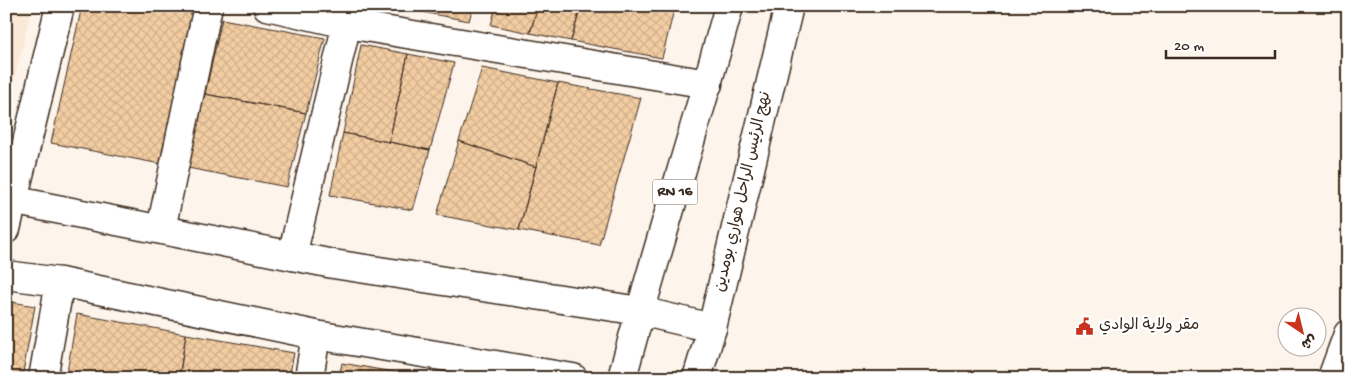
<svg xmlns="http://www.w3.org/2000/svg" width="1354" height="384" font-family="'Gochi Hand','Playpen Sans Arabic',sans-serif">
<defs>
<pattern id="building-cross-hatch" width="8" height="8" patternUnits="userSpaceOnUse" patternTransform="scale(1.25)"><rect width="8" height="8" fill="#f3cda2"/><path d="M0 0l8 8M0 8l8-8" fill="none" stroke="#d1b08b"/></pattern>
</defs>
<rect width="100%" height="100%" fill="#fdf5ec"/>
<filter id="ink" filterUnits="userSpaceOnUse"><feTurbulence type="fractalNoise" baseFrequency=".02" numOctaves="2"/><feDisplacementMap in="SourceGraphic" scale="10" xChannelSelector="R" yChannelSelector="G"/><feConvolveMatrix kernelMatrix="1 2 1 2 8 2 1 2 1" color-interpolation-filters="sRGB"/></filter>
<g filter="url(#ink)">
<path fill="#fae9d6" d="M 6,6 L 32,6 L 6,115 Z"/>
<path fill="url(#building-cross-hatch)" stroke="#3b2a1e" d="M 82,6 L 155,6 L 196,14 L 161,164 L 51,143 Z
M 390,6 L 473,6 L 469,21 Z
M 496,6 L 538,6 L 530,33 L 491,25 Z
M 538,6 L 581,6 L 571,41 L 530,33 Z
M 581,6 L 675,6 L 662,58 L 571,41 Z
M 222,19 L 325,38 L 306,113 L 205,94 Z
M 361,45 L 408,54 L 389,142 L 343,133 Z
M 408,54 L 454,63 L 430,150 L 389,142 Z
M 482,68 L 558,83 L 536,167 L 459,141 Z
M 558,83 L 641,98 L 599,245 L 519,230 Z
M 205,94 L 306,113 L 287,187 L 188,168 Z
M 343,133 L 430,150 L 413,210 L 330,195 Z
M 459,141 L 536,167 L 519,230 L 437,215 Z
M 6,301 L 35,306 L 22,378 L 6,378 Z
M 77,314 L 186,334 L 179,378 L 66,378 Z
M 186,334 L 294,353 L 289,378 L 179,378 Z
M 342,363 L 427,378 L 339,378 Z"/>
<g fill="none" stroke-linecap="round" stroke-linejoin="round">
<defs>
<path id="minor" d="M 267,6 L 347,24 L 708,84
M 6,229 L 60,6
M 161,229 L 208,6
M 292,256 L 351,6
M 43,378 L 60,282
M 309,378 L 316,335"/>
<path id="tertiary" d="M 6,199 L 333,264 L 640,311 L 712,328
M 6,275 L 60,282 L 316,335 L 573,378
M 1332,378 L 1348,334"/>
<path id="primary" d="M 622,378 C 655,253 695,131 729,6
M 697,378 L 712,328 L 789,6"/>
</defs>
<use href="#minor" stroke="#3b2a1e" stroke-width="31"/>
<use href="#tertiary" stroke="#3b2a1e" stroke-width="31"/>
<use href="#primary" stroke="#3b2a1e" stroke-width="31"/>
<use href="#minor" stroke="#fff" stroke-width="28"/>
<use href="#tertiary" stroke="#fff" stroke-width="28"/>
<use href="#primary" stroke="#fff" stroke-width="28"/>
</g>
</g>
<defs>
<symbol id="civic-bare" viewBox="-9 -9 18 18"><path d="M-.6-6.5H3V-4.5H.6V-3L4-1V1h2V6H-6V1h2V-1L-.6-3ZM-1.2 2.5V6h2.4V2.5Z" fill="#c8321e" stroke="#fff" stroke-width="2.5" paint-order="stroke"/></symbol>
</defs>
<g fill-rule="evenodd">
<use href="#civic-bare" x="1072" y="314" width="25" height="25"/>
</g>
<g text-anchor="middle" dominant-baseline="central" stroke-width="4.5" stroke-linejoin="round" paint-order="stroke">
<rect fill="#fff" stroke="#766a62" stroke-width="1" x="652.5" y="179.5" width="45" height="25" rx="4"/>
<g font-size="15" font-weight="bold" fill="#3b2a1e">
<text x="675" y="192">RN 16</text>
</g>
<g font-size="16" fill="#3b2a1e" stroke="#fff">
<text transform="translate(744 192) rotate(-77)">نهج الرئيس الراحل هواري بومدين</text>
</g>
<g font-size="16" fill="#3b2a1e" stroke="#fff" text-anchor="start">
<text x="1099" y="326">مقر ولاية الوادي</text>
</g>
</g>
<rect width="1354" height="384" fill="none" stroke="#fff" stroke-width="25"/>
<rect x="12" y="12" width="1329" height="359" fill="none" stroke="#3b2a1e" stroke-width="2" filter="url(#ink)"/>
<g transform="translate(1302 332) rotate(145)"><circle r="24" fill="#ffffff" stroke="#b1aaa5"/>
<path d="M0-4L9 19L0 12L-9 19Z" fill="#c8321e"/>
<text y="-8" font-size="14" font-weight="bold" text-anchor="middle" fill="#3b2a1e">ش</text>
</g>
<path d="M1166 50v8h109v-8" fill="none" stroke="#3b2a1e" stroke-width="2.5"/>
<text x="1174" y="50" font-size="15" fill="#3b2a1e" stroke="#ffffff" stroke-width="4" paint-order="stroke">20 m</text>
</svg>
